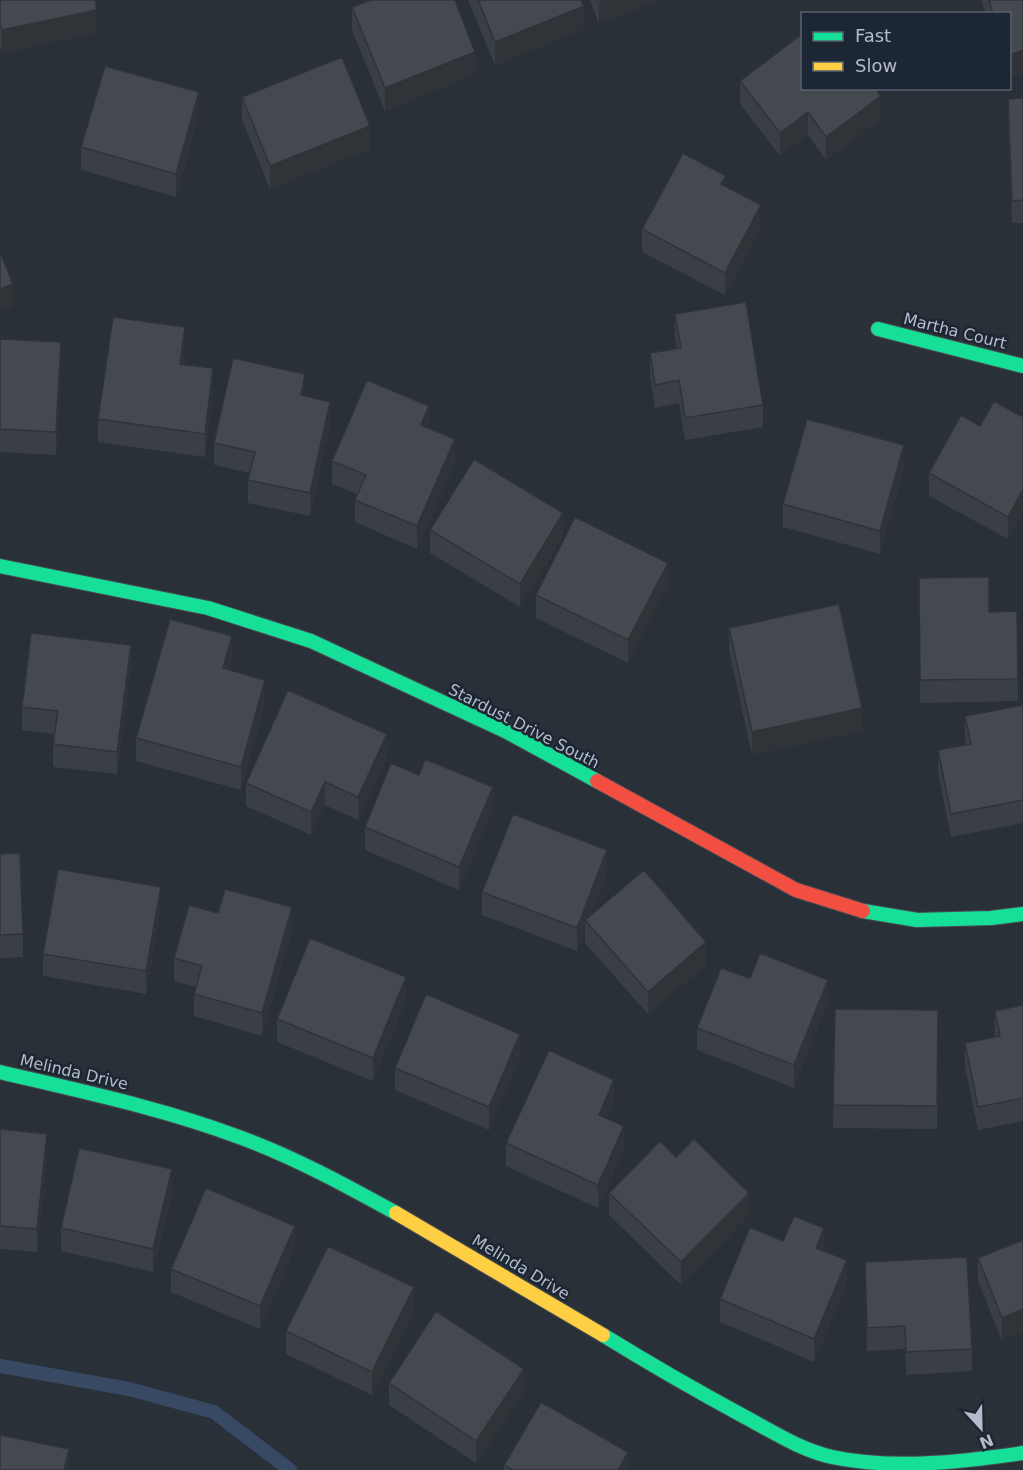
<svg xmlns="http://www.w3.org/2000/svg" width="1023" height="1470" font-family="'DejaVu Sans',sans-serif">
<rect width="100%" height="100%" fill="#2a3038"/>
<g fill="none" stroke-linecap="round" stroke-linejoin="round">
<path stroke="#384963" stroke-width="14" d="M 0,1366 L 129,1389 L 214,1412 L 290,1470"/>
<defs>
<path id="fast" d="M 878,329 L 1023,366
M 0,566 L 208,608 L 311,641 L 507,732 L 597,781
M 863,911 L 917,920 L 991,918 L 1023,914
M 0,1072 C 80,1091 162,1108 239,1137 C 294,1157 345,1185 396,1213
M 603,1335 C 650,1364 697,1391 745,1417 C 773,1432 801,1450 832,1457 C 894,1470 961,1462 1023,1453"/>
<path id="slow" d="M 396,1213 L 603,1335"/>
<path id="jam" d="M 597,781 L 796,890 L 863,911"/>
</defs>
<use href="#fast" stroke="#484c53" stroke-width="16"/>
<use href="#slow" stroke="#484c53" stroke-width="16"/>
<use href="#jam" stroke="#484c53" stroke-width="16"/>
<use href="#fast" stroke="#16e098" stroke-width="14"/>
<use href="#slow" stroke="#ffcf43" stroke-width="14"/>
<use href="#jam" stroke="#f24e42" stroke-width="14"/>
</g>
<path fill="#3a3f45" d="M 0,0 L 97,33 L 2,53 L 0,46 Z
M 468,0 L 581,0 L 584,29 L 495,65 Z
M 590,0 L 659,0 L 599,24 Z
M 981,0 L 1023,0 L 1023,73 L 1010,77 L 1010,14 L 986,14 Z
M 352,7 L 475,74 L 385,111 L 352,30 Z
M 740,81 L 881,119 L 826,160 L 808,135 L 780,156 L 740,104 Z
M 242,97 L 370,149 L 270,189 L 242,120 Z
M 1023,98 L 1023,223 L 1012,223 L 1008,121 L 1008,99 Z
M 199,115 L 176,197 L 81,170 L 81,147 Z
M 761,228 L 725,295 L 642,252 L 642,229 Z
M 675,314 L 763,405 L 763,427 L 685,440 L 679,403 L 655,408 L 650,376 L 650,353 L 677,348 L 675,336 Z
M 0,339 L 61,364 L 56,455 L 0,452 Z
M 185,350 L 183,365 L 213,391 L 205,457 L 98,442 L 98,419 Z
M 305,396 L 330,425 L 310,516 L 248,503 L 248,480 L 250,473 L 214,465 L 214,443 Z
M 1023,417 L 1008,539 L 929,496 L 929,473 L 980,426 Z
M 429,428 L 455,462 L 417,549 L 355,522 L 355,500 L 358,494 L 332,484 L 332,461 Z
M 904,468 L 880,554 L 783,527 L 783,504 Z
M 430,530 L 563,536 L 520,607 L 430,553 Z
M 919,578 L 989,612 L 1017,611 L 1018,701 L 920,703 Z
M 668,585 L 628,663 L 536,618 L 536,595 Z
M 729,628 L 862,731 L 752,755 L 729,651 Z
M 232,659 L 229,670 L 265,703 L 241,790 L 136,761 L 136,738 Z
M 131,667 L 117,774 L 53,767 L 53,744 L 55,734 L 22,730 L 22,707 Z
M 1023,705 L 1023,823 L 951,837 L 938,773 L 938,750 L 966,745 L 965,739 L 965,716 Z
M 387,757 L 358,820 L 325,805 L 311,835 L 246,806 L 246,783 Z
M 419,775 L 493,810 L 459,890 L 365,850 L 365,827 Z
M 0,854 L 23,934 L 23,957 L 0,958 Z
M 607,873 L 590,916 L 706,965 L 648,1014 L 585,943 L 585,929 L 577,951 L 482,915 L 482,892 Z
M 161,909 L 146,994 L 43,976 L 43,954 Z
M 218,913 L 292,930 L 262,1036 L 194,1016 L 194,994 L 196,987 L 174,981 L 174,958 Z
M 750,978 L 828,1002 L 794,1088 L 697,1050 L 697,1028 Z
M 406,1000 L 373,1081 L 277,1042 L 277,1019 Z
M 1023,1005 L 1023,1121 L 978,1130 L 965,1066 L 965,1043 L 995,1037 L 995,1011 Z
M 835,1009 L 938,1010 L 937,1129 L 833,1128 Z
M 520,1057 L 489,1130 L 395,1090 L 395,1068 Z
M 614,1103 L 607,1119 L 624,1149 L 598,1208 L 506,1166 L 506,1143 Z
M 0,1129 L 47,1157 L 37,1252 L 0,1249 Z
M 676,1157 L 749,1215 L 681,1285 L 609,1215 L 609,1193 Z
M 172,1192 L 153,1272 L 61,1251 L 61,1228 Z
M 1023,1240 L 1002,1341 L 978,1281 L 978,1258 Z
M 783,1241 L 824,1251 L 847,1283 L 814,1362 L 720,1322 L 720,1299 Z
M 295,1248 L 260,1329 L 171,1292 L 171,1269 Z
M 865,1262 L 972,1349 L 972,1371 L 906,1375 L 905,1349 L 867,1351 Z
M 414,1310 L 372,1395 L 286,1354 L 286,1331 Z
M 389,1383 L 524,1392 L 476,1463 L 389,1405 Z
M 504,1465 L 628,1470 L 504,1470 Z"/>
<path fill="#303338" d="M 603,0 L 659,0 L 599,24 L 599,2 Z
M 584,6 L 584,29 L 495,65 L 495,42 Z
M 97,10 L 97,33 L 2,53 L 2,30 Z
M 1023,50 L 1023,73 L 1010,77 L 1010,55 Z
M 475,52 L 475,74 L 385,111 L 385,88 Z
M 199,92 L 199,115 L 176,197 L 176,174 Z
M 881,96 L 881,119 L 826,160 L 826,137 Z
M 808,112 L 808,135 L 780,156 L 780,133 Z
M 370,126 L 370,149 L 270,189 L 270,166 Z
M 726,176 L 726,199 L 721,184 Z
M 761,205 L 761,228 L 725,295 L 725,273 Z
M 13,284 L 13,307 L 0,312 L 0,289 Z
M 185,327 L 185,350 L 180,387 L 180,364 Z
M 61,342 L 61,364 L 56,455 L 56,432 Z
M 213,368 L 213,391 L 205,457 L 205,434 Z
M 305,374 L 305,397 L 301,395 Z
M 330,402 L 330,425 L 310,516 L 310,493 Z
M 429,406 L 429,429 L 421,425 Z
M 455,439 L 455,462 L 417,549 L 417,526 Z
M 904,445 L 904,468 L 880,554 L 880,531 Z
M 1023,489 L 1023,512 L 1008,539 L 1008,517 Z
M 563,513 L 563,536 L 520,607 L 520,584 Z
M 668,563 L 668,585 L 628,663 L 628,640 Z
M 232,636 L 232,659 L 223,691 L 223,668 Z
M 131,645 L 131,667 L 117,774 L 117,752 Z
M 265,680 L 265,703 L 241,790 L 241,767 Z
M 862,708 L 862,731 L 752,755 L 752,732 Z
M 387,734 L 387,757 L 358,820 L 358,797 Z
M 325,782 L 325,805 L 311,835 L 311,812 Z
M 493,787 L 493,810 L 459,890 L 459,867 Z
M 607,850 L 607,873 L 588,923 L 585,920 L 585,929 L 577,951 L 577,928 Z
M 161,887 L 161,909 L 146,994 L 146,971 Z
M 292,907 L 292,930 L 262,1036 L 262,1013 Z
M 706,942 L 706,965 L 648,1014 L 648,992 Z
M 406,977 L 406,1000 L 373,1081 L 373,1058 Z
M 828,980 L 828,1002 L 794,1088 L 794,1065 Z
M 520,1034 L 520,1057 L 489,1130 L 489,1107 Z
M 614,1080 L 614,1103 L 599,1137 L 599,1115 Z
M 624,1126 L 624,1149 L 598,1208 L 598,1185 Z
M 47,1134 L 47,1157 L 37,1252 L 37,1229 Z
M 172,1169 L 172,1192 L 153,1272 L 153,1249 Z
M 749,1193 L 749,1215 L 681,1285 L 681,1262 Z
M 295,1226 L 295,1248 L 260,1329 L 260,1306 Z
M 824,1228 L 824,1251 L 816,1248 Z
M 847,1260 L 847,1283 L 814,1362 L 814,1339 Z
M 414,1287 L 414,1310 L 372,1395 L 372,1372 Z
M 1023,1309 L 1023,1332 L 1002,1341 L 1002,1318 Z
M 524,1369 L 524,1392 L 476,1463 L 476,1441 Z
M 69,1449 L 69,1470 L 64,1470 Z
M 628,1452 L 628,1470 L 618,1470 Z"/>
<path fill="#444950" stroke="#303338" stroke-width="1.5" d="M 0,0 L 95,0 L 97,10 L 2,30 L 0,23 Z
M 371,0 L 455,0 L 475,52 L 385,88 L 352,7 Z
M 478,0 L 581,0 L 584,6 L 495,42 Z
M 989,0 L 1023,0 L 1023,50 L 1010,55 L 1010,14 L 993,14 Z
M 802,34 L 802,88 L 875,88 L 881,96 L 826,137 L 808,112 L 780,133 L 740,81 Z
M 342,57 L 370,126 L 270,166 L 242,97 Z
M 105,66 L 199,92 L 176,174 L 81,147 Z
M 1023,98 L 1023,200 L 1012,201 L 1008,99 Z
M 683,153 L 726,176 L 721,184 L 761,205 L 725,273 L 642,229 Z
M 0,252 L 13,284 L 0,289 Z
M 746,302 L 763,405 L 685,418 L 679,380 L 655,385 L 650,353 L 681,348 L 675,314 Z
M 113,317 L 185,327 L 180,364 L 213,368 L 205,434 L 98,419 Z
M 0,339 L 61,342 L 56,432 L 0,429 Z
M 233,358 L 305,374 L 301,395 L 330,402 L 310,493 L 248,480 L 255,452 L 214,443 Z
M 367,380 L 429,406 L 421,425 L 455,439 L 417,526 L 355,500 L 366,475 L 332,461 Z
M 994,401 L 1023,417 L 1023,489 L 1008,517 L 929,473 L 961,415 L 980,426 Z
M 807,419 L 904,445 L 880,531 L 783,504 Z
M 474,459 L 563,513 L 520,584 L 430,530 Z
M 575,517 L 668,563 L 628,640 L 536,595 Z
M 989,577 L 989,612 L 1017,611 L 1018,679 L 920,680 L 919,578 Z
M 839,604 L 862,708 L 752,732 L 729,628 Z
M 170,619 L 232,636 L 223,668 L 265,680 L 241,767 L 136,738 Z
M 31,633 L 131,645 L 117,752 L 53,744 L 58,711 L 22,707 Z
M 288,690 L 387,734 L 358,797 L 325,782 L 311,812 L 246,783 Z
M 1023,705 L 1023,800 L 951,814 L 938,750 L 971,744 L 965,716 Z
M 425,759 L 493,787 L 459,867 L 365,827 L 391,763 L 419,775 Z
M 513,814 L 607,850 L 577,928 L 482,892 Z
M 20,853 L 23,934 L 0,935 L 0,854 Z
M 58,869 L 161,887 L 146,971 L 43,954 Z
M 644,870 L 706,942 L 648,992 L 585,920 Z
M 225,889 L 292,907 L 262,1013 L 194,994 L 202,966 L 174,958 L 189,905 L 218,913 Z
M 310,938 L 406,977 L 373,1058 L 277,1019 Z
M 760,953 L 828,980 L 794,1065 L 697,1028 L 721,968 L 750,978 Z
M 426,994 L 520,1034 L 489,1107 L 395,1068 Z
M 1023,1005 L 1023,1098 L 978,1107 L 965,1043 L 1000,1036 L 995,1011 Z
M 835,1009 L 938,1010 L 937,1106 L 833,1105 Z
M 549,1050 L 614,1080 L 599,1115 L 624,1126 L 598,1185 L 506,1143 Z
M 0,1129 L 47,1134 L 37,1229 L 0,1226 Z
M 694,1139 L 749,1193 L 681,1262 L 609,1193 L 660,1141 L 676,1157 Z
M 79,1148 L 172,1169 L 153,1249 L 61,1228 Z
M 206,1188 L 295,1226 L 260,1306 L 171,1269 Z
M 794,1216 L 824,1228 L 816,1248 L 847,1260 L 814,1339 L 720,1299 L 750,1227 L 783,1241 Z
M 1023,1240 L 1023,1309 L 1002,1318 L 978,1258 Z
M 328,1246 L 414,1287 L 372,1372 L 286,1331 Z
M 967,1257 L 972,1349 L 906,1352 L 905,1326 L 867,1328 L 865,1262 Z
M 436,1311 L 524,1369 L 476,1441 L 389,1383 Z
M 541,1402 L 628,1452 L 618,1470 L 513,1470 L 504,1465 Z
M 0,1435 L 69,1449 L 64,1470 L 0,1470 Z"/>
<g text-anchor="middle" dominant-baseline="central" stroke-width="5" stroke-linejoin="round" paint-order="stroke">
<g font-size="16" fill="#b4bcc9" stroke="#1d2633">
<text transform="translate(955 331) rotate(14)">Martha Court</text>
<text transform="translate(524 726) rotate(27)">Stardust Drive South</text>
<text transform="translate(74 1072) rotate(13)">Melinda Drive</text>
<text transform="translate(521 1267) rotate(31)">Melinda Drive</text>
</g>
</g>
<rect x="801" y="12" width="210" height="78" fill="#1d2633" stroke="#59626f" stroke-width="1.5"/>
<rect x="813" y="32" width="30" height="9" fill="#16e098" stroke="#59626f" stroke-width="1.5"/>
<text x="855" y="42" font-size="18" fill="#b4bcc9">Fast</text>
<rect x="813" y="62" width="30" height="9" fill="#ffcf43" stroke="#59626f" stroke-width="1.5"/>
<text x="855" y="72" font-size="18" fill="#b4bcc9">Slow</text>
<g transform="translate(981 1428) rotate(158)" stroke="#1d2633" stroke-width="4.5" paint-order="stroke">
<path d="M0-4.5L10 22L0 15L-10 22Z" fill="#b4bcc9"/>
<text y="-9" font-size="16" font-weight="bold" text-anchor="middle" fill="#b4bcc9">N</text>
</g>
</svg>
